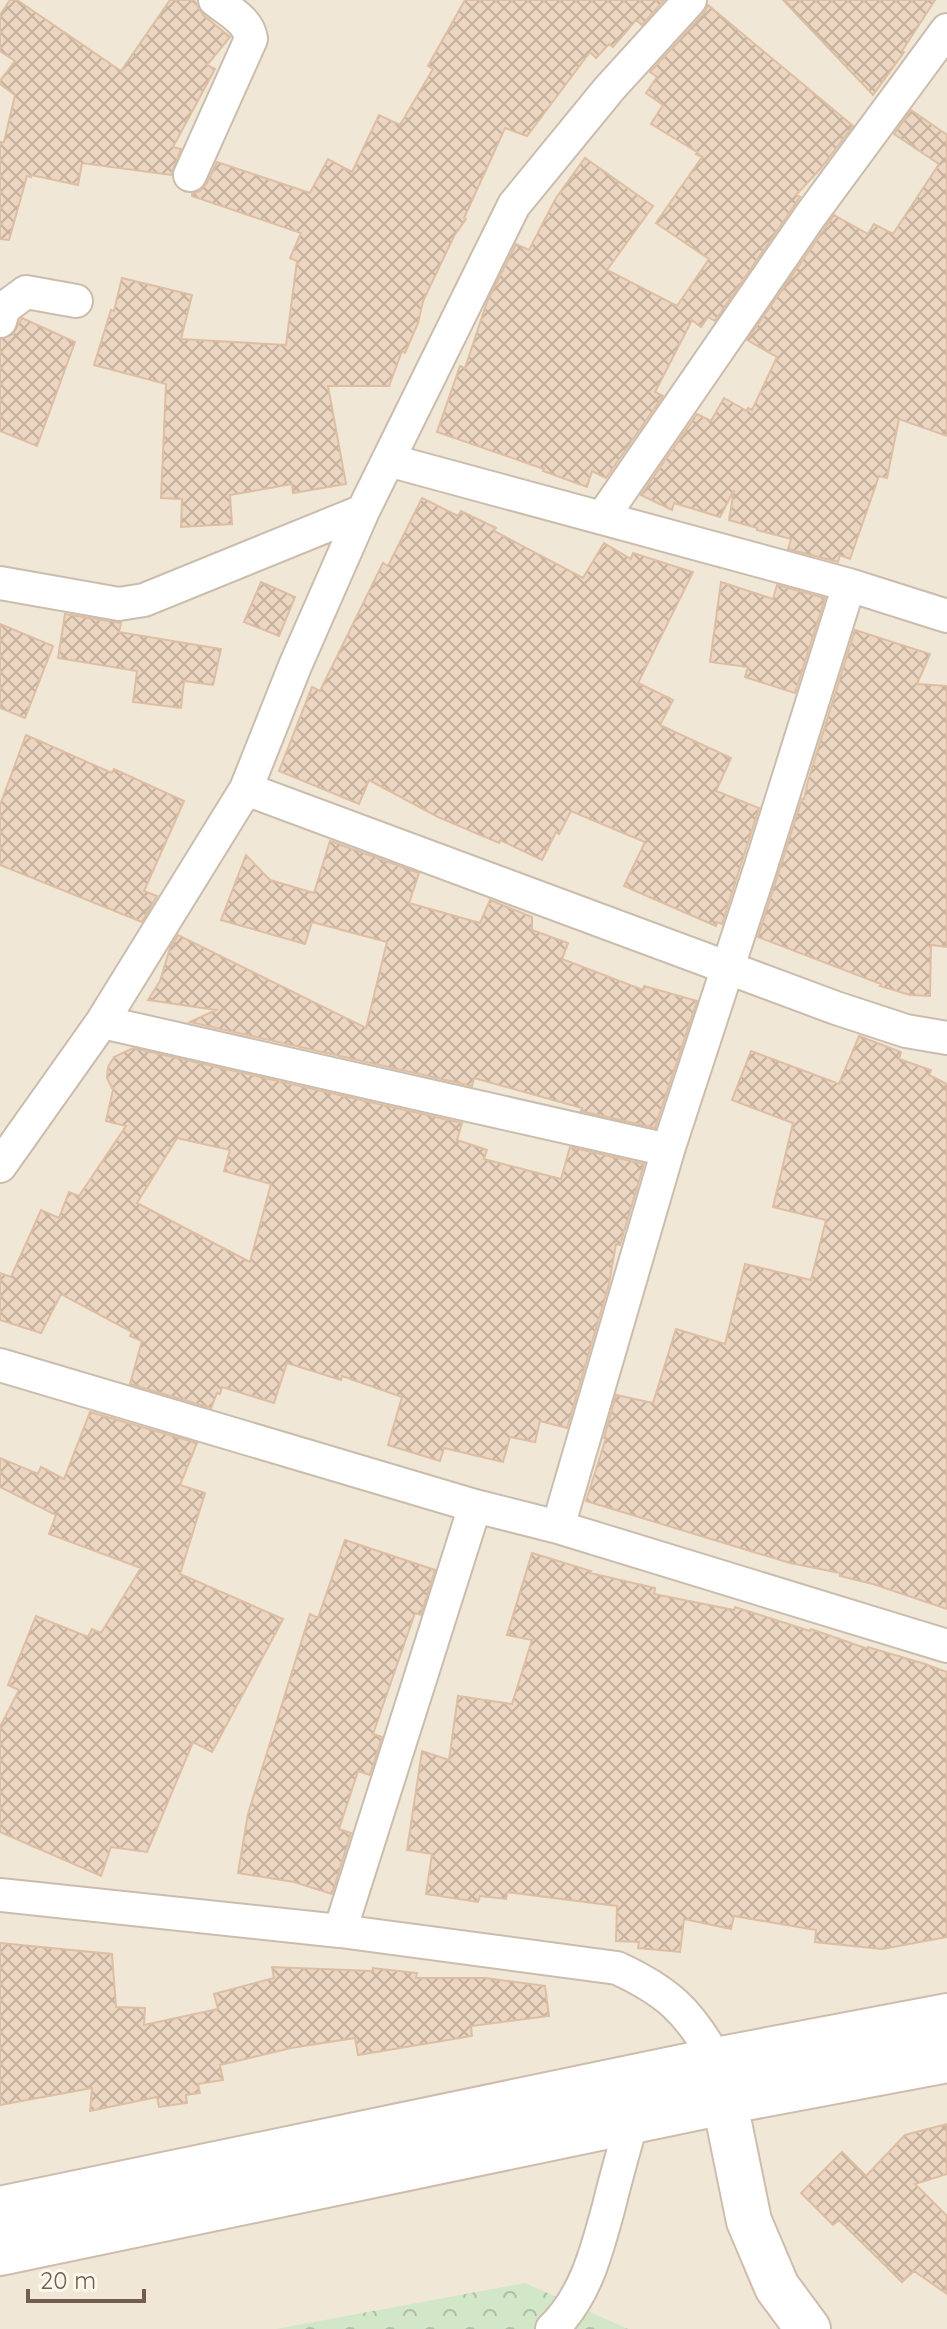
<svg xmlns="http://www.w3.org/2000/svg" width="947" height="2329" font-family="Quicksand,sans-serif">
<defs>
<pattern id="park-crowns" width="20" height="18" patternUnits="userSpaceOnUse" patternTransform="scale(2)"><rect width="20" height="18" fill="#d2e7c7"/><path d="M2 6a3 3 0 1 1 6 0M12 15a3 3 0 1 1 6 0" fill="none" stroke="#afbea4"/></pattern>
<pattern id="building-cross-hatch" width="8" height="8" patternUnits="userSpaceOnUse" patternTransform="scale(2)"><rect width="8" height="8" fill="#edd6c1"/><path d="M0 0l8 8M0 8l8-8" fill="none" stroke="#c4b19f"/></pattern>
</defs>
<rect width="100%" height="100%" fill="#faf4e7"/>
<path fill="#f1e7d6" d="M 0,0 L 947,0 L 947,2329 L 0,2329 Z"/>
<path fill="url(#park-crowns)" d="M 525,2283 L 628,2329 L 276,2329 Z"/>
<path fill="url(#building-cross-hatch)" stroke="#debea3" stroke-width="2" fill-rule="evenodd" d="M 10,0 L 17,0 L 121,71 L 170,0 L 194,0 L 203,15 L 230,37 L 207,65 L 215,69 L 173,147 L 181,149 L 171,175 L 82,163 L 78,185 L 31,175 L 31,177 L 27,176 L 9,240 L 0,239 L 0,142 L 4,142 L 15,95 L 0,84 L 0,81 L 15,61 L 0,51 L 0,15 Z
M 465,0 L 664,0 L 642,25 L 636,20 L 613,47 L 609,44 L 596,58 L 590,52 L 527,136 L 505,128 L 464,218 L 466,219 L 454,236 L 423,301 L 418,323 L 405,353 L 402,351 L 389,386 L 328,386 L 346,484 L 293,493 L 292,484 L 230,495 L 232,524 L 181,527 L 182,499 L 161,498 L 166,384 L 94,365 L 111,310 L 114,311 L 122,278 L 192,295 L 181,339 L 286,345 L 297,261 L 290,258 L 301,233 L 192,196 L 192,194 L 200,191 L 207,183 L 217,162 L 310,193 L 328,159 L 352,172 L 379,115 L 400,125 L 433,69 L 428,66 Z
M 783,0 L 935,0 L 902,51 L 904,52 L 873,95 Z
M 708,5 L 853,126 L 821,168 L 796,195 L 800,197 L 715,321 L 708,317 L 701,327 L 692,320 L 655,392 L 663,396 L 606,478 L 592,471 L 587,487 L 543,471 L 544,469 L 437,432 L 460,366 L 465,368 L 487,302 L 516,244 L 529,250 L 556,198 L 585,158 L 653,206 L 607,270 L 677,306 L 709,259 L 656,223 L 702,157 L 696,154 L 697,152 L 651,124 L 663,105 L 646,93 L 657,77 L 650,72 L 704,13 Z
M 911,110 L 947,135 L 947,436 L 899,419 L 887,478 L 879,476 L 850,559 L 840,555 L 838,562 L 788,549 L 791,539 L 757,530 L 757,528 L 729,520 L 734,490 L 720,517 L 674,503 L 672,510 L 641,495 L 697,414 L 711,421 L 724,398 L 747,411 L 748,408 L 752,410 L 777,357 L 747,340 L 834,215 L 868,234 L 874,224 L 893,234 L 939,164 L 894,134 Z
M 22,318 L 75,342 L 37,446 L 0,431 L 0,339 L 13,334 Z
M 422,498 L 458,516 L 461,511 L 496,528 L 494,531 L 583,578 L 604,543 L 631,559 L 633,553 L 693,572 L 638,683 L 673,700 L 660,725 L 731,758 L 716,791 L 759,808 L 722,924 L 717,922 L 716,926 L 624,886 L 645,842 L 571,811 L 559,834 L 556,832 L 542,860 L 500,840 L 499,843 L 438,817 L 369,780 L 359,804 L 279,771 L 312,687 L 320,691 L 383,563 L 388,566 Z
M 261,582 L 295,597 L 279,636 L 244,622 Z
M 721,582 L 773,599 L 777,585 L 825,598 L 795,693 L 745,677 L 748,667 L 710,662 Z
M 65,614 L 121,623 L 119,632 L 221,649 L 213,685 L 184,681 L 181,708 L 133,702 L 137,671 L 58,658 Z
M 0,624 L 53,646 L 25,718 L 0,708 Z
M 855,630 L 930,654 L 917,684 L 947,686 L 947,947 L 931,945 L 930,996 L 910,995 L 880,986 L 881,984 L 758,937 L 802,799 L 804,799 L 808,781 Z
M 26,735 L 112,773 L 114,769 L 184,801 L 144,891 L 157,896 L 142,922 L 0,865 L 0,805 Z
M 330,841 L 419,873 L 409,903 L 480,923 L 490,900 L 532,917 L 532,930 L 568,943 L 562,959 L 643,990 L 644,986 L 697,1001 L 655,1128 L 581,1111 L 582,1108 L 474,1078 L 472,1086 L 190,1022 L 216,1010 L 148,1000 L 160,981 L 170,948 L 178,935 L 366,1028 L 387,942 L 312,922 L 305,944 L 221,920 L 246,855 L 270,880 L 314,893 Z
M 859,1036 L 901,1052 L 899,1059 L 931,1070 L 929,1075 L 947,1084 L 947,1609 L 873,1584 L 840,1576 L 840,1573 L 790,1563 L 586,1501 L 606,1438 L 604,1438 L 616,1395 L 653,1403 L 676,1329 L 725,1344 L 745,1264 L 811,1280 L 826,1220 L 773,1207 L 793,1123 L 732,1100 L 751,1051 L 839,1084 Z
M 133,1048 L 462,1123 L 457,1140 L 487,1150 L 484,1159 L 561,1179 L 570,1147 L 644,1164 L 620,1245 L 616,1244 L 609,1284 L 567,1428 L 540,1421 L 535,1442 L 510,1437 L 503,1462 L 444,1448 L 440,1461 L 388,1445 L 402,1397 L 342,1376 L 341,1380 L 287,1363 L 274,1403 L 222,1387 L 220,1394 L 217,1393 L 211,1408 L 130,1384 L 142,1341 L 130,1336 L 132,1332 L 61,1294 L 41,1333 L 0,1320 L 0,1273 L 11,1277 L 41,1210 L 59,1218 L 69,1192 L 79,1196 L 126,1126 L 106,1121 L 113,1090 L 107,1078 L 108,1067 L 114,1057 ZM 177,1138 L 230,1150 L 224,1171 L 271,1184 L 250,1262 L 137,1203 Z
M 90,1412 L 197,1443 L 180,1485 L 205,1493 L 180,1574 L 283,1619 L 212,1752 L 193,1742 L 147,1852 L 111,1847 L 101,1876 L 0,1832 L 0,1727 L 19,1690 L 8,1685 L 36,1616 L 88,1637 L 92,1629 L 101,1633 L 141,1568 L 49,1534 L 56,1515 L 0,1487 L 0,1458 L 38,1474 L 41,1467 L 64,1479 Z
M 345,1540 L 435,1570 L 421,1615 L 415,1613 L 373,1734 L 382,1737 L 370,1775 L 358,1771 L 339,1829 L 351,1833 L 332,1894 L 294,1882 L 238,1873 L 248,1814 L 310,1614 L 318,1618 Z
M 532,1553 L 591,1571 L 590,1573 L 655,1588 L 654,1594 L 734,1610 L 735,1607 L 810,1631 L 811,1629 L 868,1649 L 868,1647 L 925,1664 L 947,1672 L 947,1937 L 882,1949 L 815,1942 L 816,1930 L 734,1916 L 731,1929 L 684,1919 L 680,1952 L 638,1948 L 639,1942 L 616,1941 L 617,1906 L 507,1892 L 506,1899 L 480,1896 L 478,1902 L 426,1894 L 432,1854 L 407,1850 L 422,1751 L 449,1760 L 458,1696 L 512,1704 L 532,1640 L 507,1635 Z
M 0,1943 L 112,1954 L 116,2007 L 145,2008 L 144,2025 L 218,2009 L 214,1994 L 274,1978 L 272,1967 L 373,1971 L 373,1968 L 417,1973 L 416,1978 L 485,1978 L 545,1986 L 549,2016 L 471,2026 L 472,2036 L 358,2055 L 355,2038 L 291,2048 L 220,2065 L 223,2080 L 198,2084 L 200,2093 L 186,2095 L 187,2103 L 159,2107 L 157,2097 L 90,2111 L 92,2088 L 0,2105 Z
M 947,2124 L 947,2174 L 915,2184 L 947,2216 L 947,2294 L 914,2271 L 902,2282 L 839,2220 L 833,2225 L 801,2193 L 842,2152 L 866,2176 L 905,2135 Z"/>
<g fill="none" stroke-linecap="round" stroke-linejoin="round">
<defs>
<path id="street" d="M 190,175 L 251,39 C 249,21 229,11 215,0
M 0,321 L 4,308 L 26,292 L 76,301
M 388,460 L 849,585 L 947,616
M 602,518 L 810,216 L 947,30
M 0,583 L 119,604 L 144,600 L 363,511
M 246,789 L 836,1008 L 906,1031 L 947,1038
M 102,1022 L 668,1150
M 0,1166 L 102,1022 L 246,789 L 295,666 L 363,511 L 514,205 L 609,89 L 690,0
M 0,1365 L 475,1506 L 558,1527 L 947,1646
M 558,1527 L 668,1150 L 760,869 L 849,585
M 0,1895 L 340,1931 L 617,1968 C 667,1991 689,2011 716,2060
M 340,1931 L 475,1506
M 552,2329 C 586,2296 597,2250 609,2206 C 616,2177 624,2149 632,2121"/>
<path id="secondary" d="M 719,2074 L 749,2221 L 777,2287 L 808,2329
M 0,2209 L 716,2060 L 947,2016
M 0,2253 L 724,2102 L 947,2060"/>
</defs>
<use href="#street" stroke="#cbbdae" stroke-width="36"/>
<use href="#secondary" stroke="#cebdac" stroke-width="48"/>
<use href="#street" stroke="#fff" stroke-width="32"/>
<use href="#secondary" stroke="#fff" stroke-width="44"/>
</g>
<path d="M28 2289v12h116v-12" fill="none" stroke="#725d4e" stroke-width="4"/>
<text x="40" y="2289" font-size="24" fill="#725d4e" stroke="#fdf8ed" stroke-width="6" paint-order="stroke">20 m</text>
</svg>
